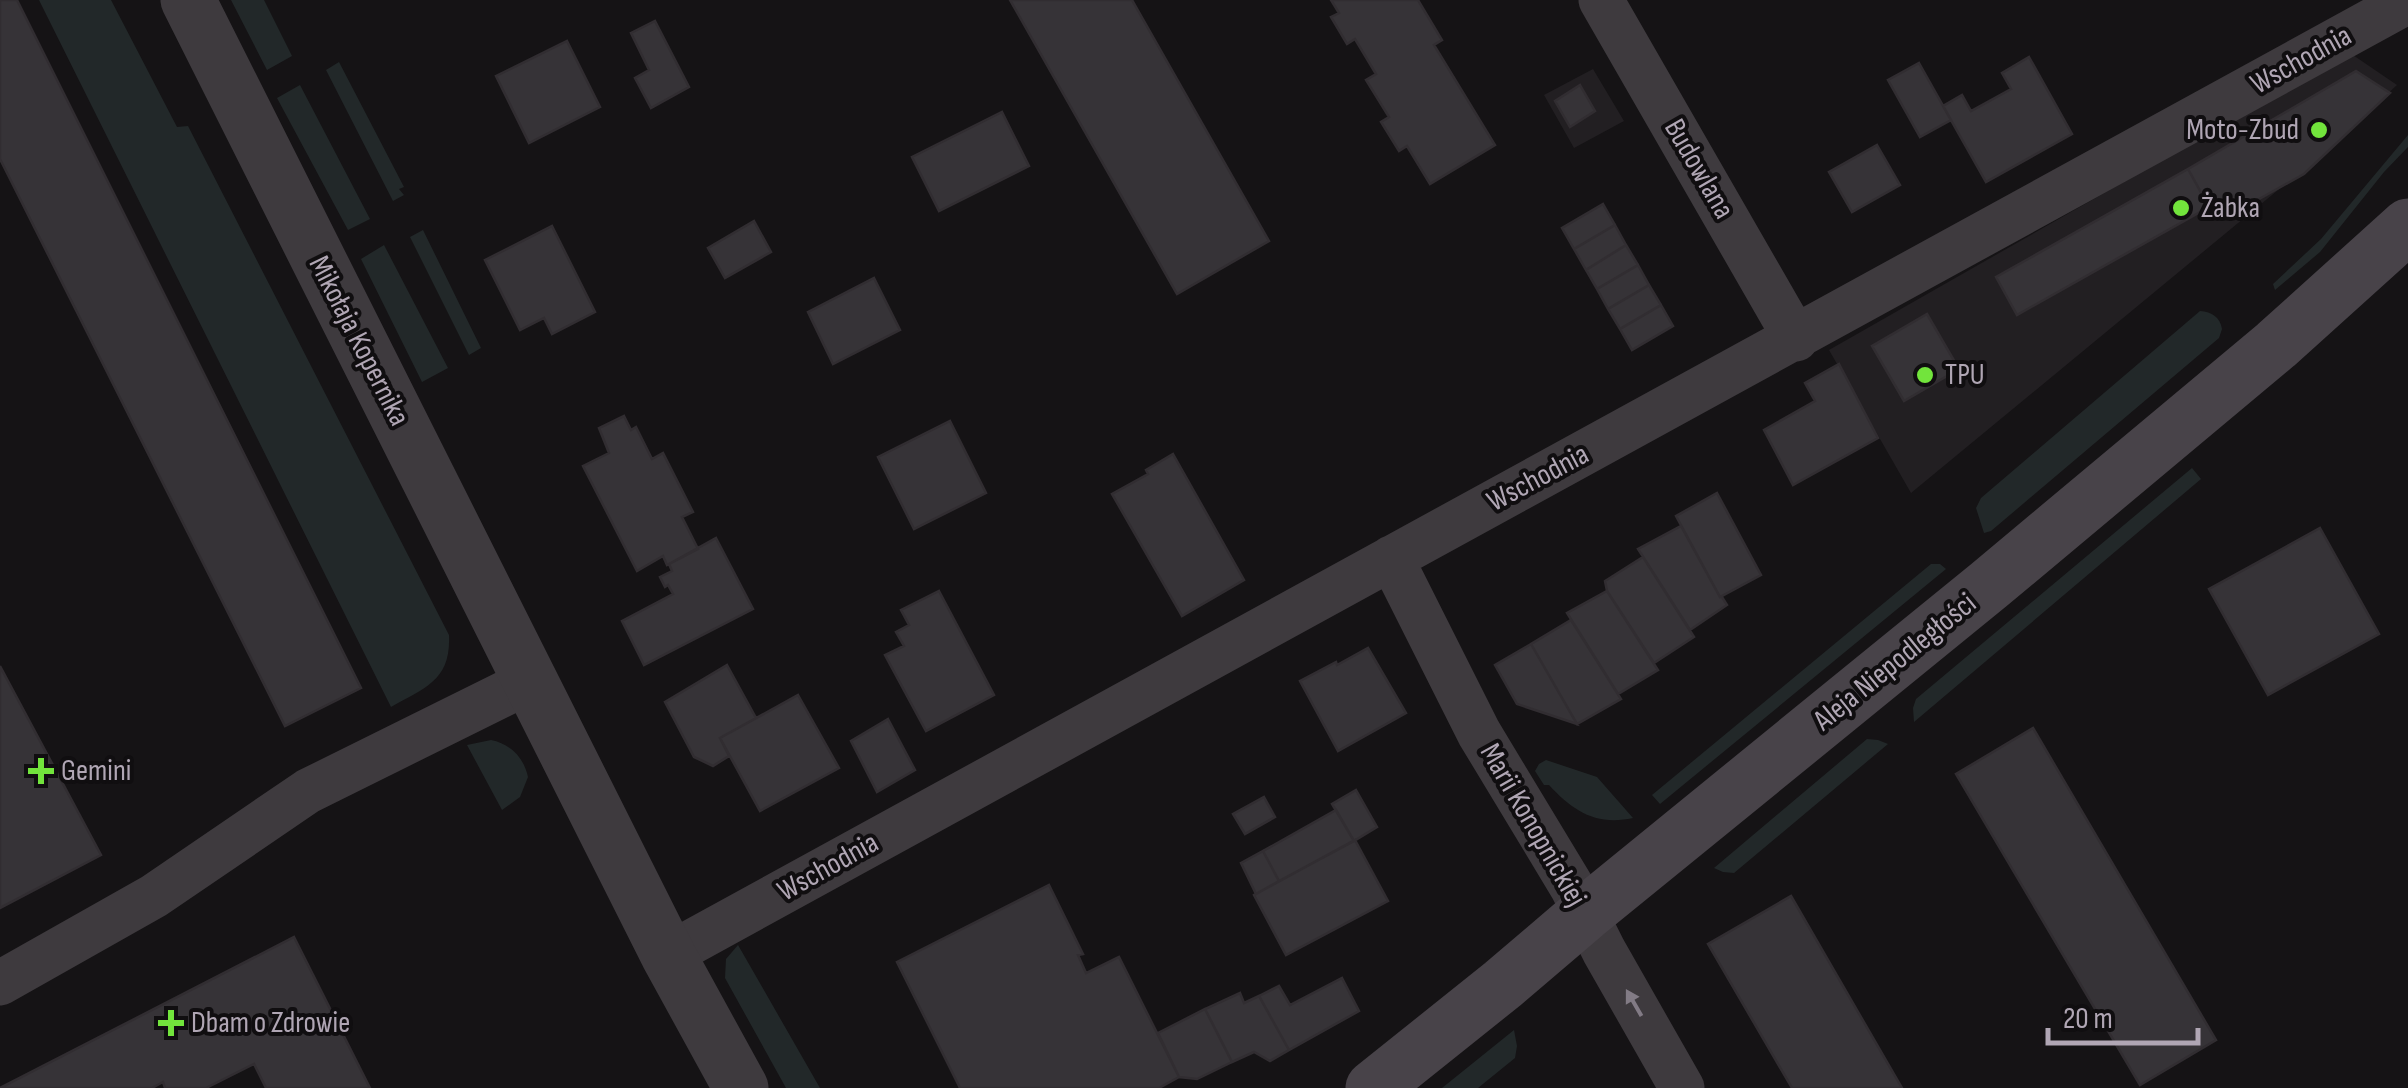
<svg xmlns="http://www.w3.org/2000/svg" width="2408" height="1088" font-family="'Sofia Sans Condensed',sans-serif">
<rect width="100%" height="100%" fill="#151315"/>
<path fill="#221f22" d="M 2350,53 L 2397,85 L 2329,148 L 1911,493 L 1829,350 Z
M 1593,69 L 1624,121 L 1574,148 L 1544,95 Z"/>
<path fill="#222829" d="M 39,0 L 111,0 L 177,127 L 188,126 L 449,635 C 451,680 426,687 391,707 Z
M 231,0 L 264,0 L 292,56 L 267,70 Z
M 339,62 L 404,187 L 399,189 L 404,195 L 393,201 L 326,70 Z
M 300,85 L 370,219 L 348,230 L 277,98 Z
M 2408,135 L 2408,147 L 2384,172 L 2320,252 L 2275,290 L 2273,284 L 2321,239 Z
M 423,230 L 481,348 L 469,355 L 410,237 Z
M 384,245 L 448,368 L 422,382 L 361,259 Z
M 2200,311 C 2212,312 2220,317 2222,329 L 2219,338 L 1991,531 L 1984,533 L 1976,508 L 1981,498 Z
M 2192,468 L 2201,479 L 1914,722 L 1913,708 L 1916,699 Z
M 1931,564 L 1940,564 L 1946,569 L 1660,804 L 1652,795 Z
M 1867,739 L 1878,740 L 1888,744 L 1734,873 L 1723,872 L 1714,868 Z
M 491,740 C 511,744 524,758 528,777 L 520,797 L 502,810 L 467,745 Z
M 1546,760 L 1597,777 L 1633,818 C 1596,826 1573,811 1549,785 L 1544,785 L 1535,771 L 1539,764 Z
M 738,945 L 820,1088 L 786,1088 L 725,978 L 726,959 Z
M 1514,1030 L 1517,1046 L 1515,1058 L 1478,1088 L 1442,1088 Z"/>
<path fill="#363337" stroke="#312d31" stroke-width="2.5" d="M 0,0 L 17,0 L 361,688 L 285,726 L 0,159 Z
M 1010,0 L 1132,0 L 1269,241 L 1177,294 Z
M 1331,0 L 1418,0 L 1442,40 L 1434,45 L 1495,145 L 1430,184 L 1407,146 L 1399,151 L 1381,122 L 1389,117 L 1366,80 L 1376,74 L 1355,39 L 1347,44 L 1331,17 L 1339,13 Z
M 655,21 L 689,87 L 651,108 L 635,78 L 649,70 L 631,33 Z
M 567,41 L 600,107 L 529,143 L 496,76 Z
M 2029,57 L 2072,134 L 1986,182 L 1943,106 L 1962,95 L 1971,111 L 2011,89 L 2002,73 Z
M 1919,63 L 1951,120 L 1920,137 L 1888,80 Z
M 2356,71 L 2390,93 L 2304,174 L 2236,212 L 2209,207 L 2188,169 Z
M 1580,85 L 1595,111 L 1570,127 L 1555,101 Z
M 1002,112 L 1029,166 L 939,211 L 912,157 Z
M 1877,145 L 1900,185 L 1852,212 L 1829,172 Z
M 2188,169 L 2209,207 L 2017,315 L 1996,277 Z
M 1603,204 L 1615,225 L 1574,249 L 1562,228 Z
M 754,221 L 771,252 L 725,278 L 708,248 Z
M 1615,225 L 1626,245 L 1586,270 L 1574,249 Z
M 552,226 L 595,312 L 552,334 L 544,318 L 520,330 L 485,260 Z
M 1626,245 L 1638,265 L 1597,289 L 1586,270 Z
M 1638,265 L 1649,285 L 1608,309 L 1597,289 Z
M 874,278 L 900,330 L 833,364 L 808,312 Z
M 1649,285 L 1661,305 L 1620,329 L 1608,309 Z
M 1661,305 L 1673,326 L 1632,350 L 1620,329 Z
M 1927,314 L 1959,369 L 1904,401 L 1872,346 Z
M 1839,364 L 1878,438 L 1793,485 L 1764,430 L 1815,401 L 1805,383 Z
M 624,416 L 631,430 L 636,427 L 652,459 L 663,453 L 693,512 L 682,517 L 698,549 L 667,565 L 663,556 L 637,571 L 583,466 L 609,453 L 599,428 Z
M 950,421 L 986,493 L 914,529 L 878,457 Z
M 1173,454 L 1244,580 L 1182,616 L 1112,494 L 1148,474 L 1146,470 Z
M 1717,493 L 1761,575 L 1720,597 L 1676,516 Z
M 1681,526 L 1720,597 L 1722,597 L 1727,605 L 1690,630 L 1638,549 Z
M 2320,528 L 2379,634 L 2268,695 L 2209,589 Z
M 716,538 L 753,609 L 644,665 L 622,621 L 673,594 L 668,585 L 665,587 L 660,577 L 672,571 L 669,564 Z
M 1643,557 L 1694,637 L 1654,663 L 1607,591 L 1605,581 Z
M 939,591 L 994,695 L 926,731 L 885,655 L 904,646 L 896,632 L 909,625 L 901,610 Z
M 1607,591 L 1658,670 L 1618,694 L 1567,613 Z
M 1571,620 L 1621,699 L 1577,724 L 1531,644 Z
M 1531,644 L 1577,724 L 1517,704 L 1495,665 Z
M 1368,648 L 1406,713 L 1338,751 L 1300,681 L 1336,662 L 1337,665 Z
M 727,665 L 756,718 L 720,738 L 729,756 L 713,766 L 694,757 L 665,702 Z
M 0,666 L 101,855 L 0,908 Z
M 798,695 L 839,768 L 760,811 L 720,738 Z
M 888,719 L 915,770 L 877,792 L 851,741 Z
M 2033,728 L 2216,1040 L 2140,1085 L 1956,774 Z
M 1356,790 L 1377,827 L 1354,841 L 1332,804 Z
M 1264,797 L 1275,817 L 1245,834 L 1233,814 Z
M 1336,810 L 1354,841 L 1279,881 L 1263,851 Z
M 1355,840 L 1388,901 L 1286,955 L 1254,895 Z
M 1263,851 L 1279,881 L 1256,894 L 1241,863 Z
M 1049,885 L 1083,954 L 1078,955 L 1086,973 L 1119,957 L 1179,1077 L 1159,1088 L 960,1088 L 897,962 Z
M 1791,896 L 1902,1088 L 1792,1088 L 1708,944 Z
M 294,937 L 370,1088 L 266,1088 L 254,1064 L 206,1088 L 165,1088 L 163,1082 L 152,1088 L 0,1088 Z
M 1342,978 L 1359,1011 L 1289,1050 L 1259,996 L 1279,986 L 1290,1005 Z
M 1240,993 L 1244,1003 L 1259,996 L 1289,1050 L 1270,1061 L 1254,1052 L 1232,1062 L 1205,1009 Z
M 1205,1009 L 1232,1062 L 1197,1079 L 1179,1077 L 1158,1033 Z"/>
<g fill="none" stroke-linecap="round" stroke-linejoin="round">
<path stroke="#3e3a3e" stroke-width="45" d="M 1601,0 L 1796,339
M 1391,558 L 1479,733 L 1572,887 L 1604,951 L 1682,1088
M 668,955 C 1247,636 1829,320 2408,1
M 0,983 L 154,896 L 308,791 L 530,681"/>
<path stroke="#3e3a3e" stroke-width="55" d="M 188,0 L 668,955 L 741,1088"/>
<path stroke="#484349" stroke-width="55" d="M 1373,1088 L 1503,984 L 1585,914 L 1989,585 L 2276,345 L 2408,226"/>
</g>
<defs><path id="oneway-solid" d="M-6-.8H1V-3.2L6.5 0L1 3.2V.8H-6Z" transform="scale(2.5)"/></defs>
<use fill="#827b85" href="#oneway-solid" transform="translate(1634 1003) rotate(-120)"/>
<g fill="#72e43c" stroke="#100e10" stroke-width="4">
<circle cx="2319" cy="130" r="10"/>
<circle cx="2181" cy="208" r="10"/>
<circle cx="1925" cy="375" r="10"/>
<path d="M36 756h10v10h10v10h-10v10h-10v-10h-10v-10h10z"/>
<path d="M166 1008h10v10h10v10h-10v10h-10v-10h-10v-10h10z"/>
</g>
<g text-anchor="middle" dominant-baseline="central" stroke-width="8" stroke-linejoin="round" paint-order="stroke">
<g font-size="30" fill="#b0a6b4" stroke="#100e10">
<text transform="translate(2301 60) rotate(-29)">Wschodnia</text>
<text transform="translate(1699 169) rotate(60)">Budowlana</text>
<text transform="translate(359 341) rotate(63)">Mikołaja Kopernika</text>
<text transform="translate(1538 478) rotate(-28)">Wschodnia</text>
<text transform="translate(1895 662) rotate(-39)">Aleja Niepodległości</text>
<text transform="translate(1533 825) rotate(60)">Marii Konopnickiej</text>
<text transform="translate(828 867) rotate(-29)">Wschodnia</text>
</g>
<g font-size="30" fill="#b0a6b4" stroke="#100e10" text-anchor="start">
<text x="2299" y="130" text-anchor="end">Moto-Zbud</text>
<text x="2201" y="208">Żabka</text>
<text x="1945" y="375">TPU</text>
<text x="61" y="771">Gemini</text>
<text x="191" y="1023">Dbam o Zdrowie</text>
</g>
</g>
<path d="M2048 1028v15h150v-15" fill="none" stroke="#b0a6b4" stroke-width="5"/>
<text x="2063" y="1028" font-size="30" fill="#b0a6b4" stroke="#100e10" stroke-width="8" paint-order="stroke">20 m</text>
</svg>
